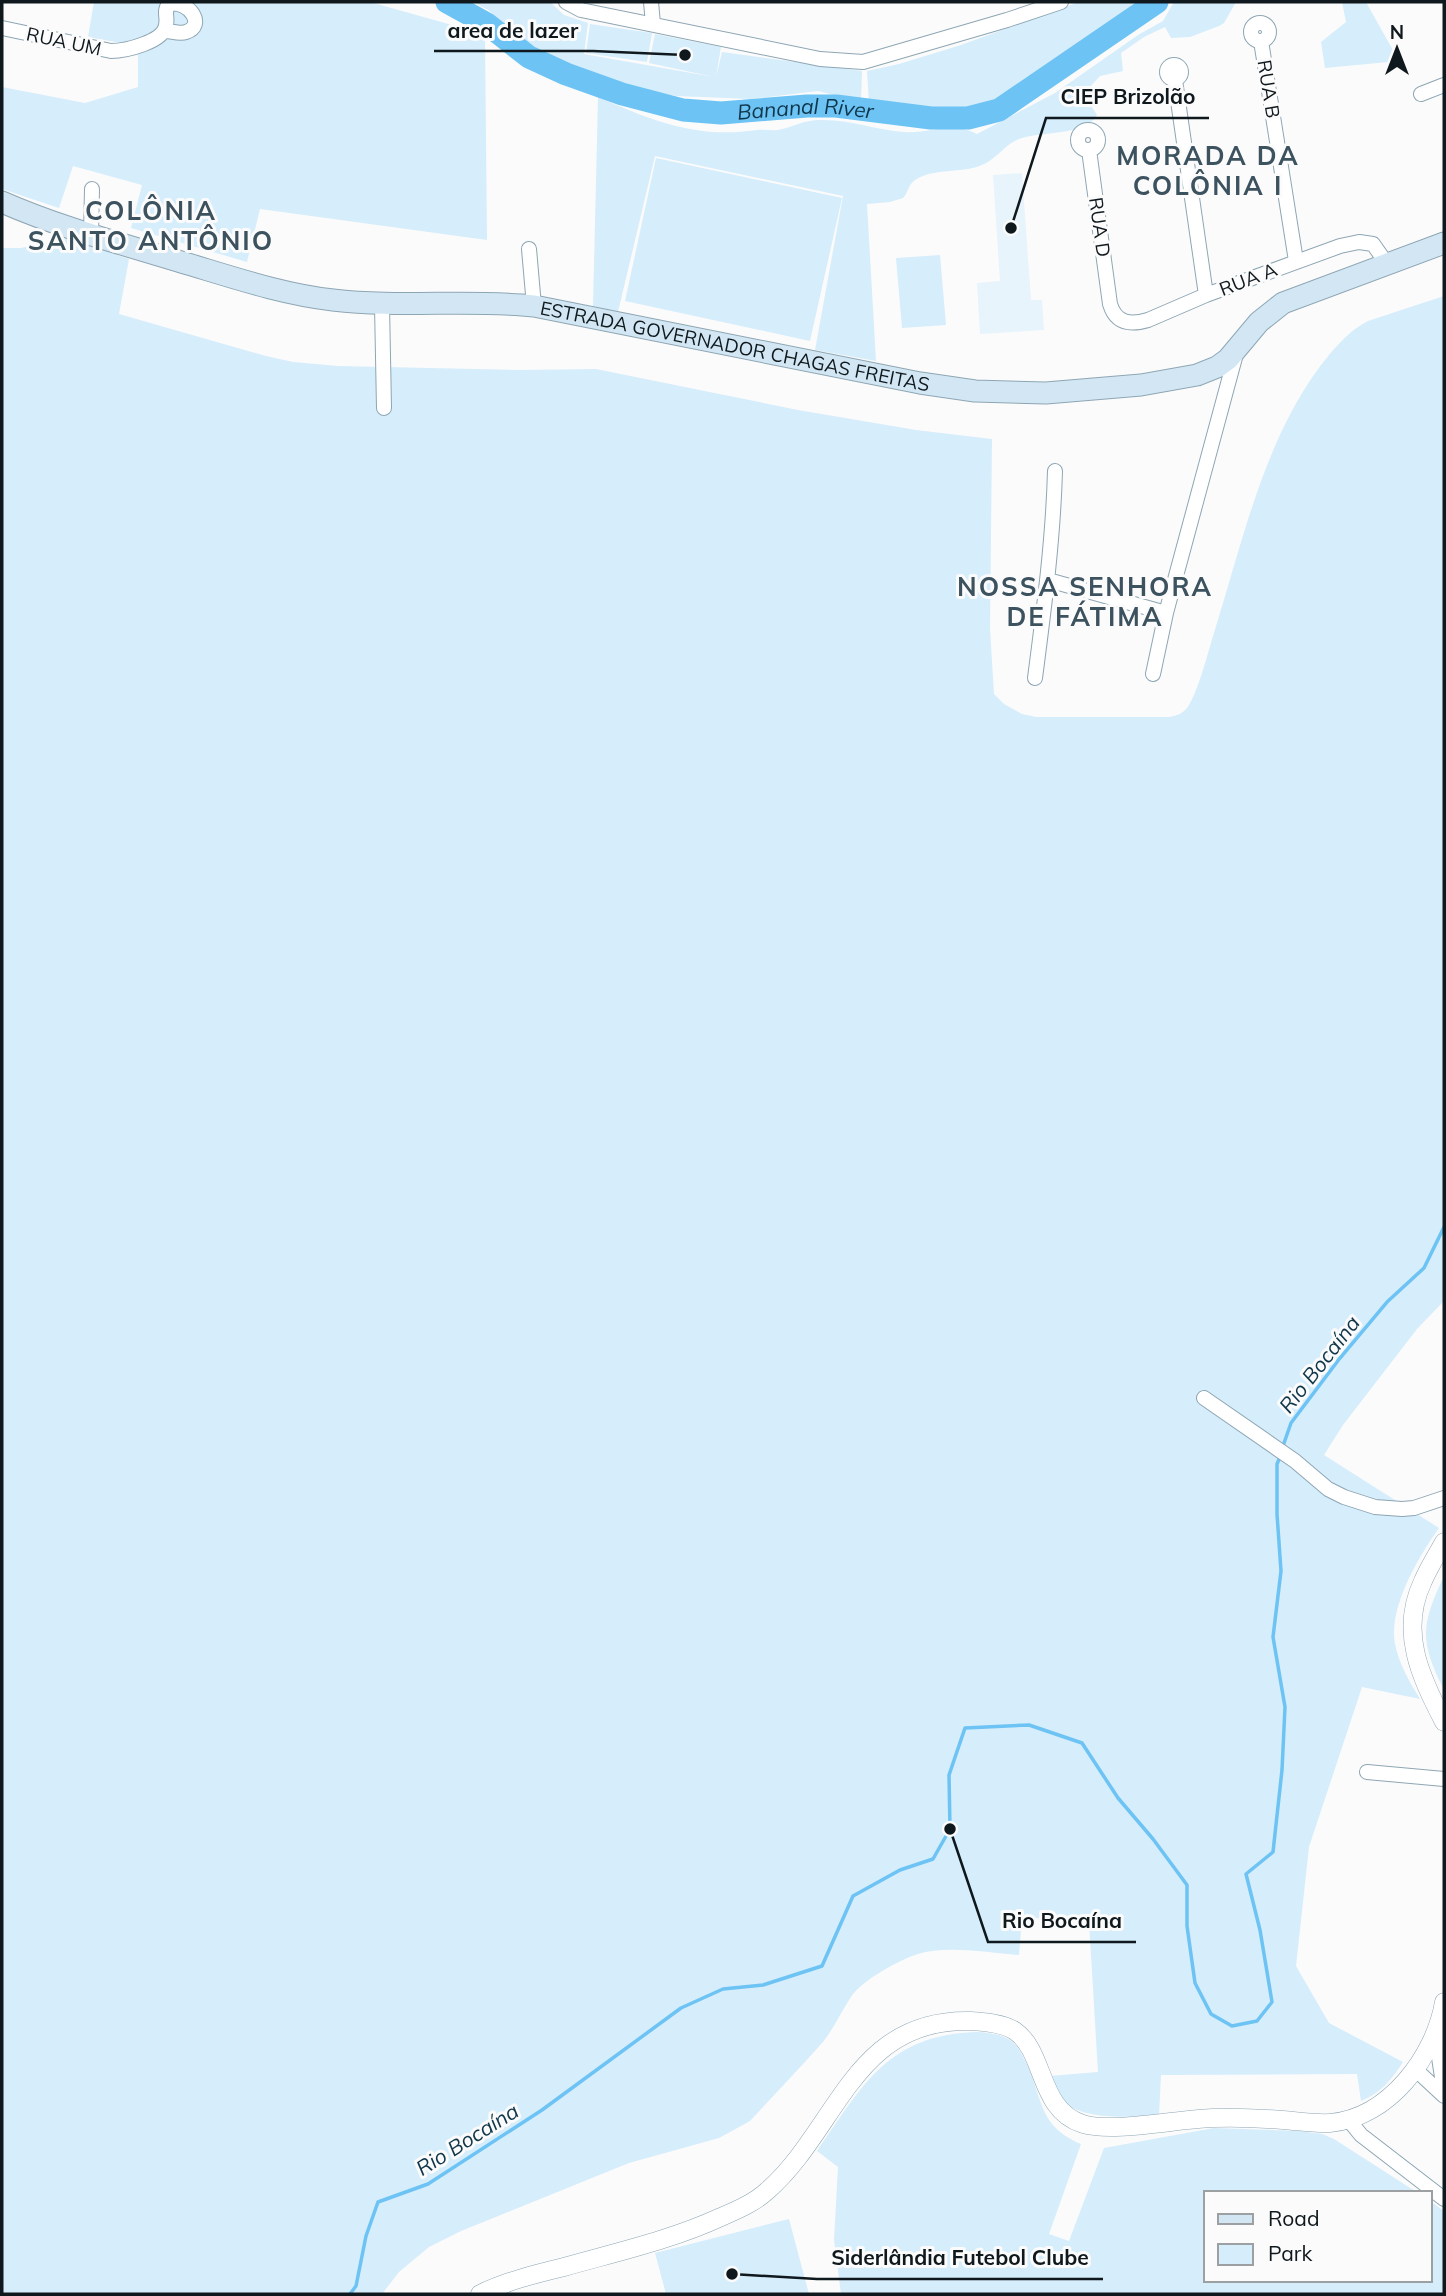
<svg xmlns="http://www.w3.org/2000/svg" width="1446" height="2296" font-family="Mulish,sans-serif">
<rect width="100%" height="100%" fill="#fbfbfb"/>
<path fill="#e7f4fc" d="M 1022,173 L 1031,300 L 1042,300 L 1044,330 L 980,334 L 977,283 L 1000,281 L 993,175 Z"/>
<path fill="#d6edfb" d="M 94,2 L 370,2 L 452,25 L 485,38 L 487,240 L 260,209 L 247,262 L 131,228 L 142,185 L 73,166 L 59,208 L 2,189 L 2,87 L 85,103 L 138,87 L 138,46 L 88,37 Z
M 473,2 L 550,2 L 564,15 L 588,23 L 584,54 L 714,77 L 649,63 L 655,34 L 721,47 L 716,77 L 722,52 L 862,71 L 861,102 L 818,91 L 751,99 L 676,96 L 602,81 L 560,63 L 541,52 L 488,10 Z
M 1079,2 L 1149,2 C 1098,36 1025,101 965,110 C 934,115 900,106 869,103 L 867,71 L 899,64 L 961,45 Z
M 1174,2 L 1236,2 L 1224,23 L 1219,26 L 1190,37 L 1171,38 L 1165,27 L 1144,37 L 1121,53 L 1123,71 L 1100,76 L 1087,90 L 1088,101 L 1097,115 C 1087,135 1041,132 1022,138 C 1005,143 998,158 982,165 C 962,174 925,167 911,184 C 908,188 907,194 903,198 L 890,202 L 867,204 L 876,361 L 815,350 L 843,196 L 655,156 L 618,312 L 593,307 L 598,97 C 653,121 696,139 757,130 C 764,129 771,131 778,130 C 793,127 804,120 820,120 C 848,119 876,130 904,132 C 931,134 950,120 977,134 L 1055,93 L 1138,35 L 1163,21 Z
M 1342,2 L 1366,2 L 1399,61 L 1325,68 L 1321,42 L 1346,22 Z
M 590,24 L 652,33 L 647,62 L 586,53 Z
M 656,158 L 842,198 L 810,341 L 625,301 Z
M 68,238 L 129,259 L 119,314 L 266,356 L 293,362 L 338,366 L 518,370 L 596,369 L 798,410 L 916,430 L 992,439 L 990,629 L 994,694 L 1004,704 L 1022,714 L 1036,717 L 1169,717 C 1176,716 1182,714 1187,708 C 1198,693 1208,652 1214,633 C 1243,540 1266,431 1329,355 C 1341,341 1352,329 1368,321 L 1444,296 L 1444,1301 L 1417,1329 L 1343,1425 L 1324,1455 L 1439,1528 C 1419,1556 1388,1608 1395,1644 C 1399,1664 1410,1683 1420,1699 L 1362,1687 L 1309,1847 L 1296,1966 L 1329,2023 L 1403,2062 C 1392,2079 1381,2093 1361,2101 L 1357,2074 L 1161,2075 L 1159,2115 C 1133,2117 1083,2121 1063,2101 C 1057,2094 1054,2084 1050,2076 L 1098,2072 L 1089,1922 L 1022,1917 L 1019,1955 C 990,1953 946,1945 918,1954 C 899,1960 862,1980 851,1997 C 841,2012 834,2028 823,2042 C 799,2069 774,2095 750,2121 L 719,2138 L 629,2163 L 461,2231 L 429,2247 L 399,2272 L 382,2294 L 2,2294 L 2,248 L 21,248 Z
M 940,255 L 946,325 L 902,328 L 896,258 Z
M 1444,1576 L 1444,1690 C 1419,1640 1421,1625 1444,1576 Z
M 978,2032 C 989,2033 1001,2034 1010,2040 C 1016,2044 1020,2051 1023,2057 C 1044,2094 1035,2125 1081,2144 L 1049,2234 L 1069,2241 L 1104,2148 L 1214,2128 L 1300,2131 L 1322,2134 L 1334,2139 L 1418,2193 L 1206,2193 L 1206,2280 L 1430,2280 L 1430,2201 L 1444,2211 L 1444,2294 L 841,2294 L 834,2240 L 838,2167 L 817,2151 C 863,2085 888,2034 978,2032 Z
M 789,2219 L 809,2294 L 666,2294 L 655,2253 Z"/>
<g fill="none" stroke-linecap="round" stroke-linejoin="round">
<path stroke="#6cc3f4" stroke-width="3.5" d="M 1283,1446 L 1291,1423 L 1340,1358 L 1387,1302 L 1424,1268 L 1444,1227
M 350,2294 L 356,2286 L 366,2236 L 378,2202 L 428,2184 L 542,2110 L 681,2008 L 723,1989 L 763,1985 L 822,1966 L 853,1896 L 900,1870 L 933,1859 L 950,1829 L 949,1775 L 965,1728 L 1029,1725 L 1082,1743 L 1118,1798 L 1153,1839 L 1187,1885 L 1187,1926 L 1195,1983 L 1211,2014 L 1232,2026 L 1257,2021 L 1272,2002 L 1260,1930 L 1246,1874 L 1273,1852 L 1282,1770 L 1285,1707 L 1273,1637 L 1281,1571 L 1277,1514 L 1277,1464 L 1280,1457"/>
<path stroke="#6cc3f4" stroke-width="23" id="s1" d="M 447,2 L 487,24 L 529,57 L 566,74 L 622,94 L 683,110 L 721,113 L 807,106 L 836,106 L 931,118 L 968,118 L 999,110 L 1157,2"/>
<defs>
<path id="minor" d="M 566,2 L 581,10 L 820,59 L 863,62 L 1007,20 L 1061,2
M 651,2 L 653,24
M1251 32a9 9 0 1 1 18 0a9 9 0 1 1-18 0Z
M 2,28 L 111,51 C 125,51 164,42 166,25 C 168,16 163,12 169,4 C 190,0 206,26 186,32 C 178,35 171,30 164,31
M 1261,41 L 1296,261
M1167 72a7 7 0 1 1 14 0a7 7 0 1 1-14 0Z
M 1175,80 L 1206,295
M 1421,94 L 1444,85
M1078 140a10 10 0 1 1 20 0a10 10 0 1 1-20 0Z
M 1089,150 L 1110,304 C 1116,324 1131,325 1148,320 L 1206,295 L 1340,246 L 1359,242 L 1373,244 L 1387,264
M 91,235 L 92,189
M 529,249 L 534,306
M 382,305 L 384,408
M 1048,580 L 1166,613
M 1153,674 L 1166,613 L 1236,354
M 1035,678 C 1044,609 1053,541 1055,471
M 1204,1398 L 1295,1461 L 1328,1489 L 1344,1497 L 1375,1507 L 1402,1509 L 1414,1508 L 1444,1498
M 1367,1772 L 1444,1779
M 1440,2029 L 1438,2051 L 1444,2090
M 1415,2069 L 1444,2096
M 1348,2119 L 1361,2135 L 1444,2199"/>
<path id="tertiary" d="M 1444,1542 C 1437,1555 1429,1567 1423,1581 C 1399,1631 1420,1676 1444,1722
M 480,2294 C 507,2281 535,2274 564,2267 C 617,2252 671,2240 721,2217 C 737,2210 754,2203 767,2191 C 838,2129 853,2019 969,2021 C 984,2022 1003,2023 1015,2031 C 1046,2053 1038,2110 1083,2124 C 1113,2133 1178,2119 1212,2118 C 1236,2117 1259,2118 1283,2120 C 1298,2121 1315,2124 1330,2123 C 1389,2118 1435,2056 1444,2002"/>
<g id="secondary">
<path id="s2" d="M 2,202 C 59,227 119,243 178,261 C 229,276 280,294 333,300 C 400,308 467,299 534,306 L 920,383 L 975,391 L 1046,393 L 1141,385 L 1197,375 L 1217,367 L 1228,359 L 1259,322 L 1283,303 L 1444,243"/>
</g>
</defs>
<use href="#minor" stroke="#8ea6b4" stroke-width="16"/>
<use href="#tertiary" stroke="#8ea6b4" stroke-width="19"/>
<use href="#secondary" stroke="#8ea6b4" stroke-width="23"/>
<use href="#minor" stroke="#fff" stroke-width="14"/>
<use href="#tertiary" stroke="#fff" stroke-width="18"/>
<use href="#secondary" stroke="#d2e7f3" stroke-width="21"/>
</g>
<g text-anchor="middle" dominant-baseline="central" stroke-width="6" stroke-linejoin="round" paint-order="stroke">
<g font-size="19" fill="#0f181d" stroke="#fbfbfb">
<text transform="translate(64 41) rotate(12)">RUA UM</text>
<text transform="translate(1269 89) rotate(81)">RUA B</text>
<text transform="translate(1100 227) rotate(82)">RUA D</text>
<text transform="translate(1248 279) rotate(-21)">RUA A</text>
<text stroke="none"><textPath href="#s2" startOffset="752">ESTRADA GOVERNADOR CHAGAS FREITAS</textPath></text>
</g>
<g font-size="21" font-style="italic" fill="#0f364a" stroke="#fbfbfb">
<text stroke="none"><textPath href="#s1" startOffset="385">Bananal River</textPath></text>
<text transform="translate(1319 1364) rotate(-52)">Rio Bocaína</text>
<text transform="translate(467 2139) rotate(-32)">Rio Bocaína</text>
</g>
<g font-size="26" font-weight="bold" letter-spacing="2" fill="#3c525f" stroke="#fbfbfb">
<text x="1208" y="155">MORADA DA<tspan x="1208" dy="30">COLÔNIA I</tspan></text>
<text x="151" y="210">COLÔNIA<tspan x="151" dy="30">SANTO ANTÔNIO</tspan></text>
<text x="1085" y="586">NOSSA SENHORA<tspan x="1085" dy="30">DE FÁTIMA</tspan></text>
</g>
</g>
<path fill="none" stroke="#0f181d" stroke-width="2.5" d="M685 55L593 51H434M1011 228L1046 118H1209M950 1829L988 1942H1136M732 2274L817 2279H1103"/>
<g fill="#0f181d" stroke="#fbfbfb" stroke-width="2.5">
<circle cx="685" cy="55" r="7"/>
<circle cx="1011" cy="228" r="7"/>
<circle cx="950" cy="1829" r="7"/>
<circle cx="732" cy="2274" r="7"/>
</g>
<g font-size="21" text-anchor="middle" font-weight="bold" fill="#0f181d" stroke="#fbfbfb" stroke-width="6" stroke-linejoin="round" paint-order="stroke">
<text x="513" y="38">area de lazer</text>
<text x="1128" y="104">CIEP Brizolão</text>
<text x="1062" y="1928">Rio Bocaína</text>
<text x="960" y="2265">Siderlândia Futebol Clube</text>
</g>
<rect width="1446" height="2296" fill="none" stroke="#0f181d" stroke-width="7"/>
<rect x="1204" y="2191" width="228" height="91" fill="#fbfbfb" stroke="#9da0a2" stroke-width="2"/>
<rect x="1218" y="2214" width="35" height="10" fill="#d2e7f3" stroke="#9da0a2" stroke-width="2"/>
<text x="1268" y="2226" font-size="21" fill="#0f181d">Road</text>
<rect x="1218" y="2244" width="35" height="21" fill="#d6edfb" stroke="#9da0a2" stroke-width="2"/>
<text x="1268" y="2261" font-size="21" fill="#0f181d">Park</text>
<g transform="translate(1397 49)" stroke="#fbfbfb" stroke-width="5" paint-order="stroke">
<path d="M0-5L12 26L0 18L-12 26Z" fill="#0f181d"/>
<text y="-10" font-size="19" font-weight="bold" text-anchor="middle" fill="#0f181d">N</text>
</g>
</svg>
